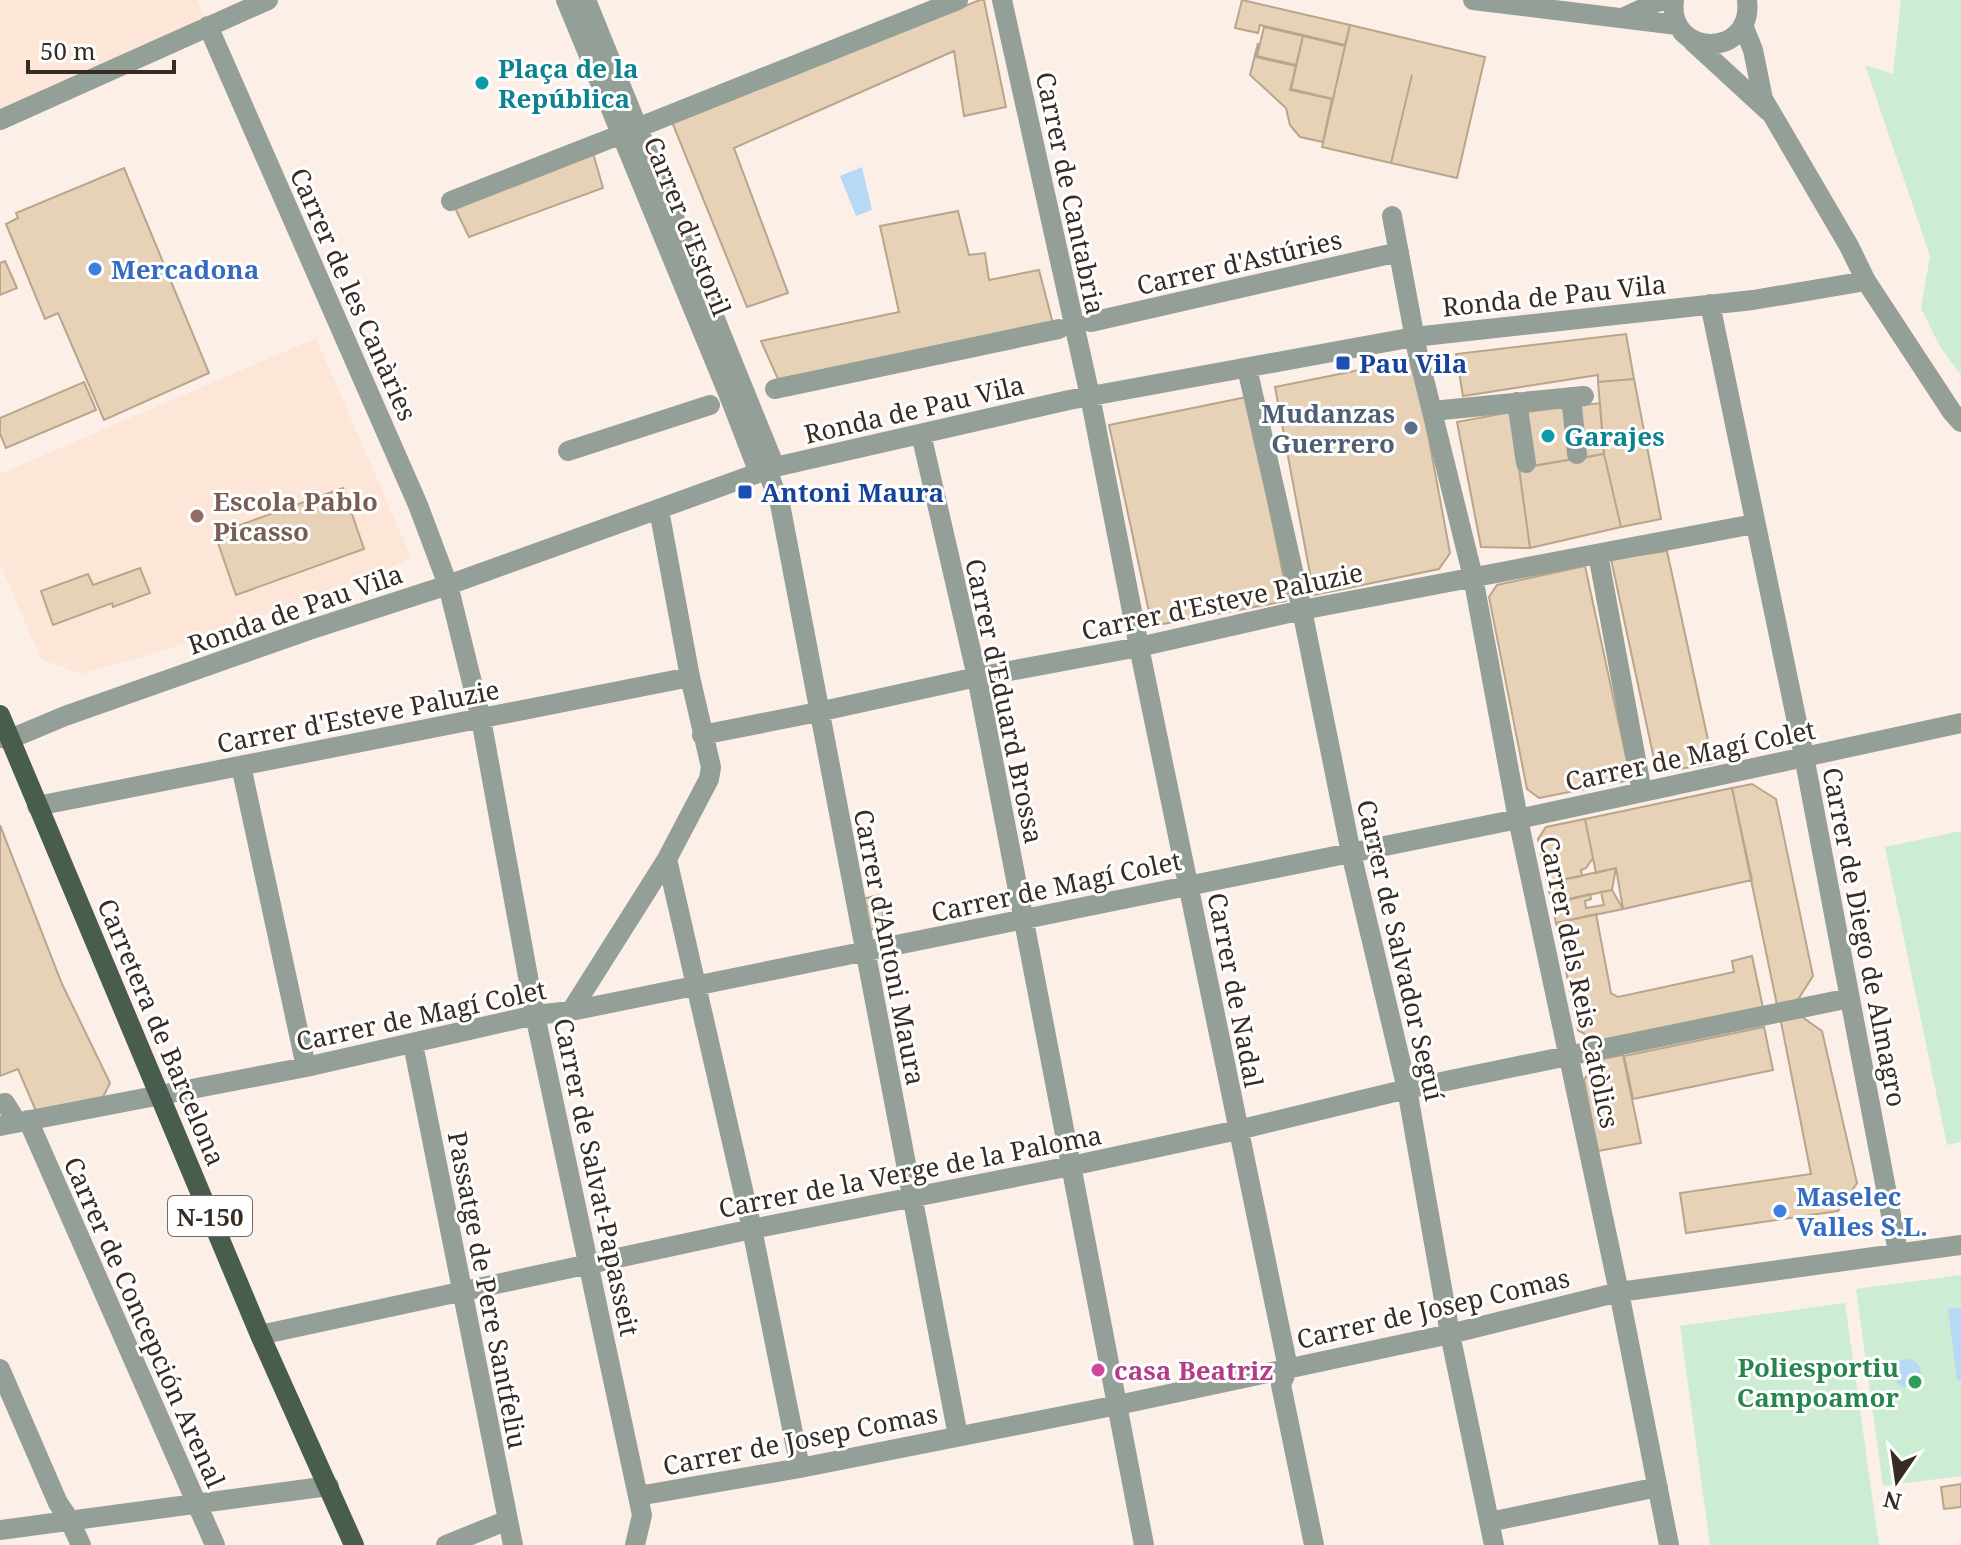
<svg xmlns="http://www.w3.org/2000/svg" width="1961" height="1545" font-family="'Noto Serif',serif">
<rect width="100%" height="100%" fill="#fcefe8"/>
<path fill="#fde6d7" d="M 0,0 L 197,0 L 208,26 L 0,120 Z
M 316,338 L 411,557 L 386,570 L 166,650 L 80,674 L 41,659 L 0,564 L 0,474 Z"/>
<path fill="#ccecd3" d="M 1901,0 L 1961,0 L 1961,375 L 1939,345 L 1921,308 L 1930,256 L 1865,65 L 1893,74 Z
M 1961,831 L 1961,1142 L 1947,1145 L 1885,847 Z
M 1961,1275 L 1961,1476 L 1883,1486 L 1856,1289 Z
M 1845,1303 L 1879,1545 L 1710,1545 L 1680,1326 Z"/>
<path fill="#b8d9f5" d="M 862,167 L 872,210 L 856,216 L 840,176 Z
M 1961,1308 L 1961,1380 L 1957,1380 L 1948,1309 Z
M1893 1373a14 14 0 1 1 28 0a14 14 0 1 1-28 0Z"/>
<path fill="#e8d2b7" stroke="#b9a58b" stroke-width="2" d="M 980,0 L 984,0 L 1006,107 L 964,116 L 954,51 L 734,148 L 788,293 L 747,307 L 672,122 Z
M 1242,0 L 1350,25 L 1345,45 L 1260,25 L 1258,33 L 1235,28 Z
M 1350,25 L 1485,57 L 1457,178 L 1391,163 L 1412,75 L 1391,163 L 1322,147 Z
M 1264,27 L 1303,36 L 1296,65 L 1257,56 Z
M 1303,36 L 1345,46 L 1333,99 L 1291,89 Z
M 1258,43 L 1256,57 L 1296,66 L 1290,90 L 1332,99 L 1323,142 L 1300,137 L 1290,125 L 1286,108 L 1250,75 Z
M 593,153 L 603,188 L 469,237 L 455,208 Z
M 124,168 L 209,373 L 104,420 L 58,313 L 45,319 L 6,224 L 18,218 L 16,213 Z
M 958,211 L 969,255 L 985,253 L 989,280 L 1039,270 L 1053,324 L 778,379 L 761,341 L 899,312 L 880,226 Z
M 5,261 L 17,288 L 0,295 L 0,263 Z
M 1626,334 L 1634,379 L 1598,382 L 1598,375 L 1463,396 L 1456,354 Z
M 1414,359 L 1450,553 L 1439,569 L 1314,595 L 1275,387 Z
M 1634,379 L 1661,519 L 1621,527 L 1604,454 L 1598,382 Z
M 84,382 L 96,410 L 6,448 L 0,434 L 0,418 Z
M 1247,397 L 1287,594 L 1286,601 L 1152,626 L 1109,425 Z
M 1600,403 L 1604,454 L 1582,458 L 1576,406 Z
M 1564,407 L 1569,460 L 1533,466 L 1527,412 Z
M 1511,412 L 1530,548 L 1481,547 L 1457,422 Z
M 1604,454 L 1621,527 L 1530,548 L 1519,468 Z
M 343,488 L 364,549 L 236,595 L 215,534 Z
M 1667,551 L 1713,763 L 1657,773 L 1611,559 Z
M 1585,566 L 1631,780 L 1539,798 L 1527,789 L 1489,597 L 1497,585 Z
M 140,568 L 150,593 L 113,607 L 112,603 L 53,625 L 41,591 L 88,574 L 93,585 Z
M 1752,784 L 1776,799 L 1813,976 L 1797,1001 L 1777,1005 L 1732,788 Z
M 1732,788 L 1752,880 L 1623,909 L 1616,868 L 1596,873 L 1585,819 Z
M 1585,819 L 1593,858 L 1586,868 L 1581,870 L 1582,876 L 1547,883 L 1538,839 L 1546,827 Z
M 0,825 L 62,984 L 110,1083 L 103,1097 L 36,1111 L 18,1069 L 0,1076 Z
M 1616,868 L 1612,890 L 1552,903 L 1547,883 Z
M 1612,890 L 1623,909 L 1556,923 L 1552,903 L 1590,894 L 1591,899 L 1585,901 L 1586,908 L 1604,905 L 1601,892 Z
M 879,895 L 881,903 L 864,907 L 862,899 Z
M 881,903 L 885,926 L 868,930 L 864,907 Z
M 1596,914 L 1611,993 L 1618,997 L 1734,972 L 1732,961 L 1752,956 L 1763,1008 L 1598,1042 L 1578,1030 L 1556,923 Z
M 1795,1012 L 1822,1031 L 1857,1183 L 1838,1211 L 1686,1233 L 1680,1193 L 1811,1174 L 1780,1017 Z
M 1764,1027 L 1773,1070 L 1633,1099 L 1624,1056 Z
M 1623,1055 L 1641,1143 L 1598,1151 L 1584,1080 L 1597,1060 Z
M 1961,1484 L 1961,1507 L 1944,1509 L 1941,1487 Z"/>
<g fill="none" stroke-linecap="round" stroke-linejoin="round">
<path stroke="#94a097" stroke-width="20" d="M 566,0 L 730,398 L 759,473
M 586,0 L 775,467
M 1002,0 L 1090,396 L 1139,647 L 1288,1368 L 1281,1385 L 1314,1545
M 1473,0 L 1677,25
M 1674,0 C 1666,57 1754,60 1747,0
M 1622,18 L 1662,0
M 1743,25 L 1753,50 L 1763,99 L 1849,246 L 1866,281 L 1952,412 L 1961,422
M 208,26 L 418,505 L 448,585 L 481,719 L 535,1015 L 642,1515 L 635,1545
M 1692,41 L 1768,111
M 0,120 L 268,0
M 637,128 L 958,0
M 451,201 L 622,134
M 1392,216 L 1418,355 L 1473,577 L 1518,819 L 1619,1292 L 1669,1545
M 1710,304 L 1804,756 L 1898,1252
M 1091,322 L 1399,252
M 1247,368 L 1302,610 L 1351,853 L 1407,1089 L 1450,1334 L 1494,1545
M 775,389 L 1059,329
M 1571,397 L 1577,454
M 1517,402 L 1526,463
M 1432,411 L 1584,396
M 921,434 L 977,677 L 1144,1545
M 568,451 L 710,405
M 767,470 L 780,504 L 958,1436
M 1598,554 L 1642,792
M 702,735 L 818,712 L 977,677 L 1139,647 L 1302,610 L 1754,524
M 0,738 L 10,739 L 65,716 L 309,630 L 448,585 L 775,467 L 1069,400 L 1414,337 L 1753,300 L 1866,281
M 241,766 L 306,1067
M 37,806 L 690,677
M 667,859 L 752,1229 L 800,1468
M 571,1011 L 667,859 L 709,779 L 711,767 L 690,677 L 659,510
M 413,1044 L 513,1545
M 0,1104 L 5,1103 L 17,1122
M 28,1120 L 215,1545
M 0,1126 L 306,1067 L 535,1015 L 571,1011 L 1518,819 L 1961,723
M 260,1335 L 752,1229 L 1071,1166 L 1238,1130 L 1407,1089 L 1850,998
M 0,1369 L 58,1503 L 69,1519 L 81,1545
M 638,1496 L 800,1468 L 1118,1405 L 1450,1334 L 1619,1292 L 1961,1245
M 1489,1522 L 1658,1487
M 0,1530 L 329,1486
M 446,1545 L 508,1520"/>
<path stroke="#485d4e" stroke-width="20" d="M 0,715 L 260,1335 L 354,1545"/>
</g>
<g fill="#0f9aa8" stroke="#fff" stroke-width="3">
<circle cx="482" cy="83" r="8"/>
<circle cx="1548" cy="436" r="8"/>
</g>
<g fill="#3f7fe0" stroke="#fff" stroke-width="3">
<circle cx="95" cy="269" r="8"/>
<circle cx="1780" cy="1211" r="8"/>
</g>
<g fill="#1a4fb4" stroke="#fff" stroke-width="3">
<rect x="1335" y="355" width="16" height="16" rx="4"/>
<rect x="737" y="484" width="16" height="16" rx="4"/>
</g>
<circle fill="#5c6f8a" stroke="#fff" stroke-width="3" cx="1411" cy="428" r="8"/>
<circle fill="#8d6e63" stroke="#fff" stroke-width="3" cx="197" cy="516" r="8"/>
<circle fill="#d1479c" stroke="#fff" stroke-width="3" cx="1098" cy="1370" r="8"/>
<circle fill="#2e9e5b" stroke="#fff" stroke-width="3" cx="1915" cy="1382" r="8"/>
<g text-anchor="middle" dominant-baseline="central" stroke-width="6" stroke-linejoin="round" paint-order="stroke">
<rect fill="#fff" stroke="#736b66" stroke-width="2" x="168" y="1196" width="84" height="40" rx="6"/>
<g font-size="24" font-weight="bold" fill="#372c24">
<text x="210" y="1216">N-150</text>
</g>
<g font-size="26" font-weight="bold" fill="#0d838f" stroke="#fff" text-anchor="start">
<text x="498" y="68">Plaça de la<tspan x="498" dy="30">República</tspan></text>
<text x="1564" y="436">Garajes</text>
</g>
<g font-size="26" fill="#372c24" stroke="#fff">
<text transform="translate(1071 193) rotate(78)">Carrer de Cantabria</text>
<text transform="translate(688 226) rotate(68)">Carrer d'Estoril</text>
<text transform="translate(1239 262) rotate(-13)">Carrer d'Astúries</text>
<text transform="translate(354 294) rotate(66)">Carrer de les Canàries</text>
<text transform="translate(1554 295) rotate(-6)">Ronda de Pau Vila</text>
<text transform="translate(914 409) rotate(-13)">Ronda de Pau Vila</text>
<text transform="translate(1222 601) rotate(-12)">Carrer d'Esteve Paluzie</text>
<text transform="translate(295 609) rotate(-19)">Ronda de Pau Vila</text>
<text transform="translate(1005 701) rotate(78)">Carrer d'Eduard Brossa</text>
<text transform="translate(358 716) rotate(-11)">Carrer d'Esteve Paluzie</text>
<text transform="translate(1690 755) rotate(-12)">Carrer de Magí Colet</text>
<text transform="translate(1056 886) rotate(-12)">Carrer de Magí Colet</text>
<text transform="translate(1865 937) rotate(79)">Carrer de Diego de Almagro</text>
<text transform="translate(890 947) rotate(79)">Carrer d'Antoni Maura</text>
<text transform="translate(1401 950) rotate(77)">Carrer de Salvador Seguí</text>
<text transform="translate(1580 982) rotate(78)">Carrer dels Reis Catòlics</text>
<text transform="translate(1236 990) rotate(79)">Carrer de Nadal</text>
<text transform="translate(421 1015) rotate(-12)">Carrer de Magí Colet</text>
<text transform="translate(162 1032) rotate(67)">Carretera de Barcelona</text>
<text transform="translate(910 1171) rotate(-11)">Carrer de la Verge de la Paloma</text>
<text transform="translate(597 1177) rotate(78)">Carrer de Salvat-Papasseit</text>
<text transform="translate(488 1290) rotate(79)">Passatge de Pere Santfeliu</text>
<text transform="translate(1433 1308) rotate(-13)">Carrer de Josep Comas</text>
<text transform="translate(145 1322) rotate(66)">Carrer de Concepción Arenal</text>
<text transform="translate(800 1439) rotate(-11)">Carrer de Josep Comas</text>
</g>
<g font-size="26" font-weight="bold" fill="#366cbe" stroke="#fff" text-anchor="start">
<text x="111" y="269">Mercadona</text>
<text x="1796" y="1196">Maselec<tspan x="1796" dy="30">Valles S.L.</tspan></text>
</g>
<g font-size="26" font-weight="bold" fill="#164399" stroke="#fff" text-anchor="start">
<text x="1359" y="363">Pau Vila</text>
<text x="761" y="492">Antoni Maura</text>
</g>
<g font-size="26" font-weight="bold" fill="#4e5e75" stroke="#fff" text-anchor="end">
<text x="1395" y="413">Mudanzas<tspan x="1395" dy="30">Guerrero</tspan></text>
</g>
<g font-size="26" font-weight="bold" fill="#785e54" stroke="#fff" text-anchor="start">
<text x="213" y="501">Escola Pablo<tspan x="213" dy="30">Picasso</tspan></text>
</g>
<g font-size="26" font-weight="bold" fill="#27864d" stroke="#fff" text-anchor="end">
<text x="1899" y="1367">Poliesportiu<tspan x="1899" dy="30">Campoamor</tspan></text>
</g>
<g font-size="26" font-weight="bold" fill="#b23c85" stroke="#fff" text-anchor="start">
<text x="1114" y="1370">casa Beatriz</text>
</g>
</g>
<g transform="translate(1897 1481) rotate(193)" stroke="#ffffff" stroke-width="6" paint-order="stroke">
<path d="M0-6L14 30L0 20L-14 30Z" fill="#372c24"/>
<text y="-12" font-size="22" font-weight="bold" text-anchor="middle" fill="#372c24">N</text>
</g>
<path d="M28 60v12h146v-12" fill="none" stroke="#372c24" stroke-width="4"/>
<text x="40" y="60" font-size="24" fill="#372c24" stroke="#ffffff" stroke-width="6" paint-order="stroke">50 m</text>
</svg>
